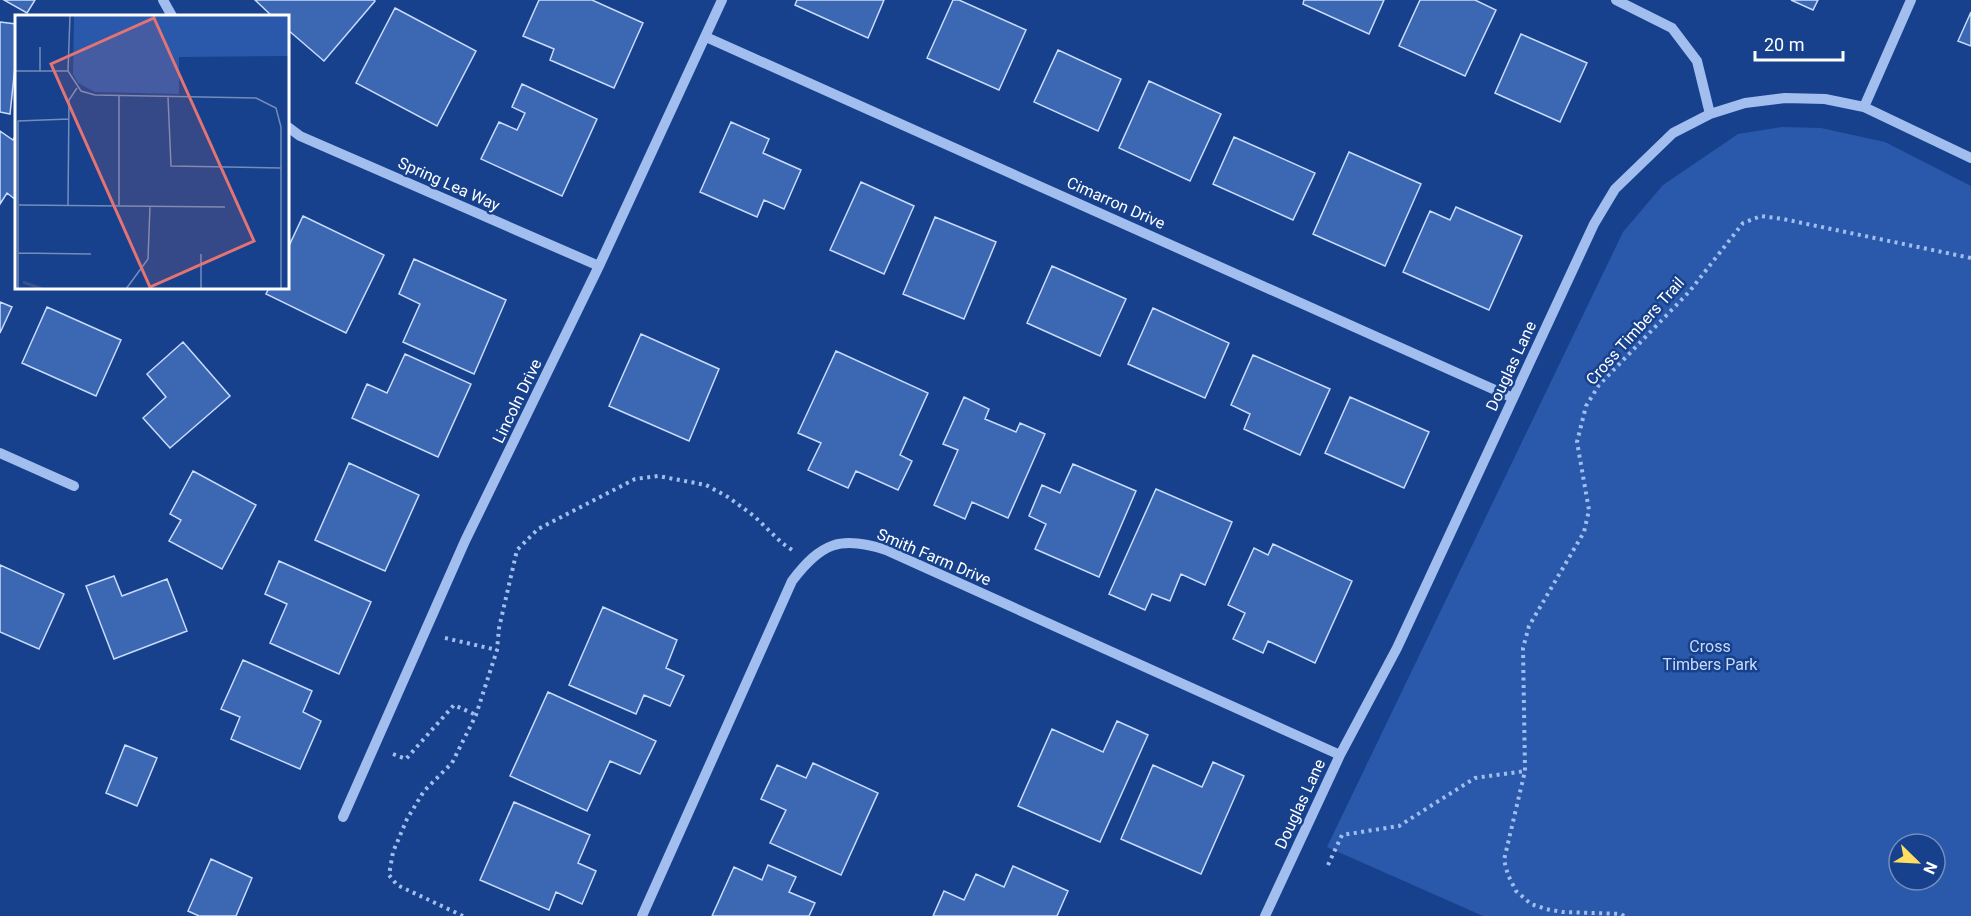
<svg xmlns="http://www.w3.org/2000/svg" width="1971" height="916" font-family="Roboto,sans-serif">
<rect width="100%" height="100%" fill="#17418c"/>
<path fill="#2a59ab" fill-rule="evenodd" d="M 1782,127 L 1821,128 L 1885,142 L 1971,186 L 1971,916 L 1483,916 L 1327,847 L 1623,232 L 1663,185 L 1738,134 ZM 1899,844 L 1935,844 L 1935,880 L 1899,880 Z"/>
<path fill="#3c67b3" stroke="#c8dbfb" stroke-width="1.5" d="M 4,0 L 35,0 L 27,13 Z
M 255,0 L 374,0 L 375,1 L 324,61 L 288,30 L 288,16 L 272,16 Z
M 539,0 L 592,0 L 643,23 L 614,88 L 550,60 L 554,49 L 523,36 Z
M 797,0 L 884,0 L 868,38 L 795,5 Z
M 953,0 L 959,0 L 1026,30 L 999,90 L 927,58 Z
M 1304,0 L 1384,0 L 1369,34 L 1303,4 Z
M 1420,0 L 1475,0 L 1496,10 L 1465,76 L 1399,46 Z
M 1791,0 L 1818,0 L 1813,10 Z
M 395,8 L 476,51 L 437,126 L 356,83 Z
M 1971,12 L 1971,46 L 1958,41 Z
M 0,22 L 16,24 L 16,57 L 10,114 L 0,112 Z
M 1521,34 L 1587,63 L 1560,122 L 1495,93 Z
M 1058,50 L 1121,79 L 1098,131 L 1034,102 Z
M 1149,81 L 1221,114 L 1190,181 L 1119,148 Z
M 522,84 L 597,119 L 562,196 L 481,159 L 499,122 L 517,130 L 525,113 L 512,107 Z
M 731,122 L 769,139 L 763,153 L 801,170 L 784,209 L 764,200 L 757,217 L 700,192 Z
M 0,131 L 13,140 L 16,135 L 16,200 L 7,193 L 0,204 Z
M 1234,137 L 1315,173 L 1293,220 L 1213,184 Z
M 1349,152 L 1421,184 L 1385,266 L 1313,234 Z
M 861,182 L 914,206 L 884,274 L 830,250 Z
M 1456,207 L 1522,236 L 1489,310 L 1403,272 L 1430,211 L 1450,220 Z
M 303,216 L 384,255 L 346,333 L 266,294 L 269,288 L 288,288 L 288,248 Z
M 935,217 L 996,242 L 964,319 L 903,294 Z
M 414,259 L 506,300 L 474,374 L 403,342 L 420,304 L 399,294 Z
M 1052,266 L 1126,299 L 1100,356 L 1027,323 Z
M 0,302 L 12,307 L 0,333 Z
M 47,307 L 121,340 L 96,396 L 22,363 Z
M 1153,308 L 1229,343 L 1205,398 L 1128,364 Z
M 641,334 L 719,369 L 689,441 L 609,406 Z
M 183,342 L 230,396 L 170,448 L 143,418 L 166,397 L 147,374 Z
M 836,351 L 928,393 L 900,455 L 912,461 L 898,490 L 856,471 L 848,488 L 808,470 L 821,443 L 798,433 Z
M 405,354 L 471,384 L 438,457 L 352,418 L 367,384 L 387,393 Z
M 1253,355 L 1330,389 L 1300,455 L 1244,429 L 1250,414 L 1231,405 Z
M 964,397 L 989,409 L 985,419 L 1016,432 L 1020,423 L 1045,434 L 1008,518 L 972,502 L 965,519 L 934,505 L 958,450 L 943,444 Z
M 1350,397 L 1429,432 L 1404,488 L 1325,453 Z
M 349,463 L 419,495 L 385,571 L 315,540 Z
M 1073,464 L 1136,491 L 1099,577 L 1035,549 L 1046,524 L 1029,516 L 1042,485 L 1060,493 Z
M 193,471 L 256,505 L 222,569 L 169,541 L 181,520 L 170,514 Z
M 1156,489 L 1232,522 L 1205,585 L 1181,574 L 1170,601 L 1152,594 L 1145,610 L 1109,594 Z
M 1273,544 L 1352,581 L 1315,663 L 1268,641 L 1263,653 L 1233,639 L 1245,613 L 1228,605 L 1254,548 L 1268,555 Z
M 279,561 L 371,602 L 339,674 L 270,643 L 287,604 L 265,594 Z
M 0,565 L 64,594 L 39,649 L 0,632 Z
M 114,576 L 122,596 L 167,579 L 187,631 L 114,659 L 86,586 Z
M 603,607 L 677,640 L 666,668 L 684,676 L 670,706 L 644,695 L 636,714 L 569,685 Z
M 243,660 L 312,691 L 303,712 L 321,721 L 300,769 L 231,739 L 240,717 L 221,709 Z
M 548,692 L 656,741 L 640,774 L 610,761 L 587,811 L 510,776 Z
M 1117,721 L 1148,735 L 1100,842 L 1018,806 L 1052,729 L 1103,752 Z
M 125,745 L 157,758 L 137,806 L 106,793 Z
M 1213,762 L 1244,776 L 1201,874 L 1121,839 L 1153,765 L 1202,787 Z
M 813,763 L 878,793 L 841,875 L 770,843 L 786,810 L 761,799 L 777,765 L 806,778 Z
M 514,802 L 590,835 L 578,863 L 596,871 L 582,904 L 556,892 L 549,910 L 480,880 Z
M 211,859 L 252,878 L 236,916 L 199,916 L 188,911 Z
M 768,865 L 796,877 L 789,892 L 815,903 L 809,916 L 712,916 L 734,867 L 762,880 Z
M 1013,866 L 1068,891 L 1057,916 L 933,916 L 944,891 L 964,900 L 976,874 L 1004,887 Z"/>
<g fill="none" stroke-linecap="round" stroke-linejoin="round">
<path stroke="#a2beef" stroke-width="4" stroke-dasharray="3 4.5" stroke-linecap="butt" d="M 445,638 L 497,650
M 393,754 L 406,759 L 454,705 L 476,715
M 1328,865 L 1342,835 L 1399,826 L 1475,778 L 1525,771
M 463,916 L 397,885 L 389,875 L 393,852 L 407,819 L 424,791 L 452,763 L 476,715 L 497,650 L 499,628 L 517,550 L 538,529 L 635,479 L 658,476 L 706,485 L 728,497 L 754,516 L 782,543 L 792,550
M 1624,916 L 1621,914 L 1562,912 L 1546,909 L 1531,904 L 1516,891 L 1508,875 L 1504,860 L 1525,771 L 1523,648 L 1529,626 L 1584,532 L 1589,510 L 1577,442 L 1586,406 L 1599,385 L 1689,292 L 1743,223 L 1761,216 L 1783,219 L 1971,258"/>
<path stroke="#a2beef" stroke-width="10" d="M 163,0 L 172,16
M 1616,0 L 1672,28 L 1697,61 L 1710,114
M 706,37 L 1513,398
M 1864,107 L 1911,0
M 288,127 L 300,136 L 599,266
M 0,453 L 74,486
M 343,817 L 465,541 L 599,266 L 722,0
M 642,916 L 792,581 C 821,543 840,535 886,550 L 1340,755
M 1265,916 L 1340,755 L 1397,648 L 1594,224 L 1615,189 L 1673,133 L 1710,114 L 1745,103 L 1785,98 L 1825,99 L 1864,107 L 1971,158"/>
</g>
<g text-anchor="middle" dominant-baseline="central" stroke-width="5" stroke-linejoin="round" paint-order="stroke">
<g font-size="16" fill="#fff" stroke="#17418c">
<text transform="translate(449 184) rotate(24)">Spring Lea Way</text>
<text transform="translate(1116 203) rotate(24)">Cimarron Drive</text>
<text transform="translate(1635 331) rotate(-48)">Cross Timbers Trail</text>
<text transform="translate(1511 366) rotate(-65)">Douglas Lane</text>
<text transform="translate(517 401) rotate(-64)">Lincoln Drive</text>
<text transform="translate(934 557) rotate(23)">Smith Farm Drive</text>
<text transform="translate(1300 804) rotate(-65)">Douglas Lane</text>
</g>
<g font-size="16" fill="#c8dbfb" stroke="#17418c">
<text x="1710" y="646">Cross<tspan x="1710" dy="18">Timbers Park</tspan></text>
</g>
</g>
<g transform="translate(15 15)">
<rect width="274" height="274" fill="#17418c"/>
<path d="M 59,1 L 274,1 L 274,41 L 164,42 L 164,79 L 80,77 L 63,68 L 58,59 Z" fill="#2a59ab"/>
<path fill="none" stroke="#35538c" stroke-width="3" d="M 8,267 L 27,274"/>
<path fill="none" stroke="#748dba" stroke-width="1.5" d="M 55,1 L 53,56 L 66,76 L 80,80 L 241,83 L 261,93 L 266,112 L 266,274M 0,56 L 53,56M 25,56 L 25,32M 153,82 L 156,151 L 266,153M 4,190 L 210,192M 53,190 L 54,85 L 62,73M 104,190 L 104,81M 3,238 L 76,239M 3,274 L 3,106 L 54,104M 111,274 L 133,244 L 135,191M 186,274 L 186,239"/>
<path fill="#e47373" fill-opacity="0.15" stroke="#e47373" stroke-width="3" d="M 139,3 L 239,226 L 135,272 L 36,49 Z"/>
<rect width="274" height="274" fill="none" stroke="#fff" stroke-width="3"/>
</g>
<g transform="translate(1917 862) rotate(114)"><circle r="28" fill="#17418c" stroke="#748dba" stroke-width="1.5"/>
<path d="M0-4.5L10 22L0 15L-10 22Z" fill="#ffde60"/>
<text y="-9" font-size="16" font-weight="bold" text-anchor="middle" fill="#ffffff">N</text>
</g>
<path d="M1755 51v9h88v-9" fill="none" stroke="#ffffff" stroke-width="3"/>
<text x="1764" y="51" font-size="18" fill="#ffffff" stroke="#17418c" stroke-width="4.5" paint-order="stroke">20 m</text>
</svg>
